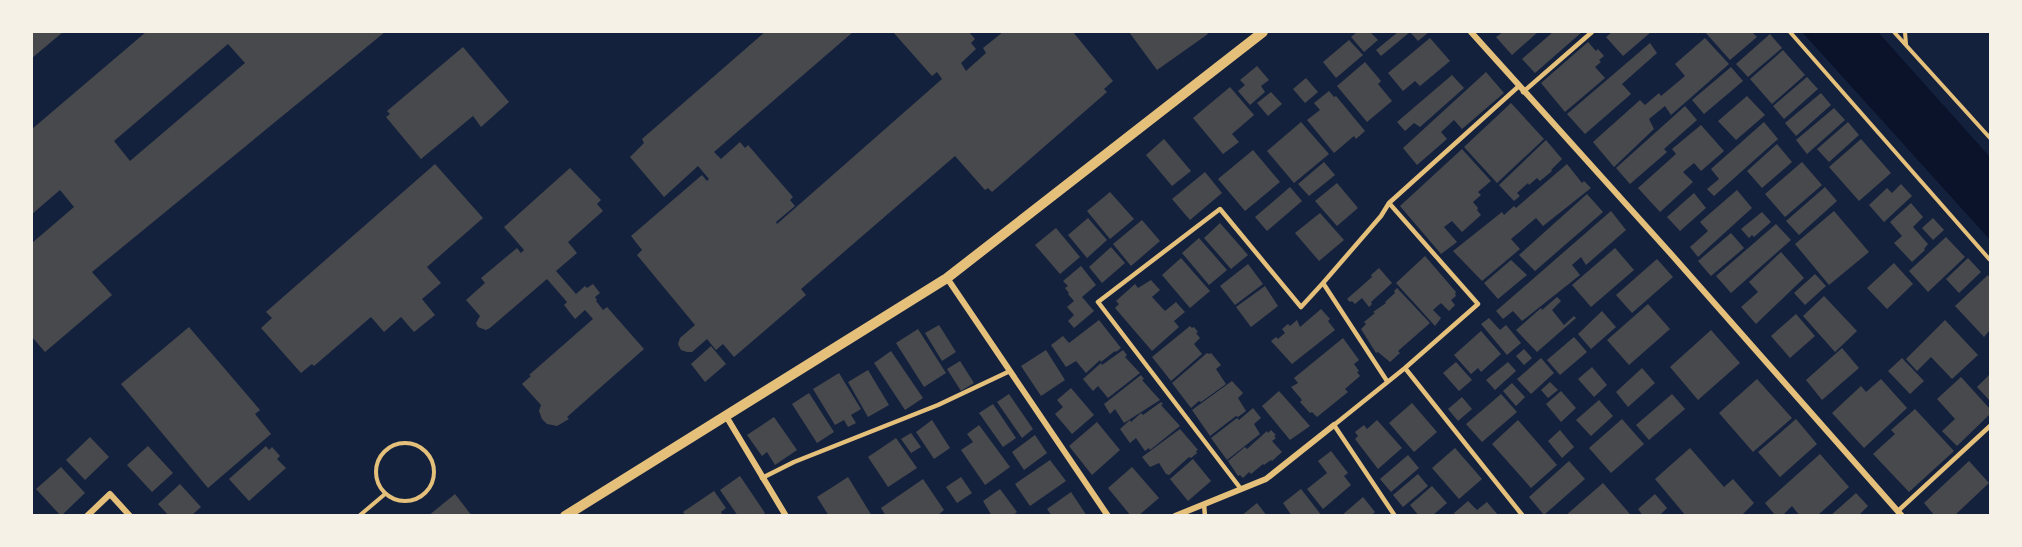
<svg xmlns="http://www.w3.org/2000/svg" width="2022" height="547" font-family="'PT Sans Narrow',sans-serif">
<rect width="100%" height="100%" fill="#14213d"/>
<path fill="#0b132b" d="M 1802,32 L 1878,32 L 1990,157 L 1990,240 Z"/>
<path fill="#48494c" fill-rule="evenodd" d="M 32,32 L 63,32 L 32,58 Z
M 146,32 L 385,32 L 92,272 L 112,295 L 45,352 L 32,337 L 32,243 L 74,207 L 60,190 L 32,214 L 32,129 ZM 228,44 L 245,63 L 130,161 L 114,141 Z
M 765,32 L 853,32 L 714,152 L 721,159 L 740,142 L 745,148 L 748,145 L 793,197 L 790,200 L 795,206 L 776,222 L 777,224 L 942,79 L 937,72 L 932,76 L 893,32 L 969,32 L 975,39 L 971,43 L 976,49 L 961,63 L 966,71 L 986,53 L 983,48 L 1003,32 L 1073,32 L 1113,81 L 1104,89 L 1107,92 L 992,192 L 988,188 L 985,190 L 955,156 L 801,289 L 806,295 L 734,357 L 723,344 L 716,350 L 707,339 L 692,352 L 687,352 L 681,350 L 678,344 L 680,338 L 695,325 L 637,255 L 642,250 L 631,236 L 702,175 L 707,181 L 709,179 L 698,166 L 664,197 L 630,157 L 644,143 L 642,139 Z
M 1129,32 L 1206,32 L 1208,34 L 1157,70 Z
M 1357,32 L 1370,32 L 1378,40 L 1364,52 L 1351,37 Z
M 1398,32 L 1429,32 L 1418,41 L 1410,32 L 1381,56 L 1376,50 Z
M 1503,32 L 1538,32 L 1512,55 L 1496,37 Z
M 1553,32 L 1582,32 L 1535,73 L 1522,59 Z
M 1612,32 L 1651,32 L 1623,56 L 1606,37 Z
M 1705,32 L 1752,32 L 1757,37 L 1730,60 Z
M 1770,34 L 1782,48 L 1748,77 L 1736,64 Z
M 1430,38 L 1450,61 L 1420,86 L 1415,81 L 1403,91 L 1388,73 Z
M 1705,38 L 1729,64 L 1671,115 L 1665,106 L 1649,119 L 1654,129 L 1614,167 L 1593,142 L 1640,100 L 1645,105 L 1659,93 L 1661,96 L 1685,76 L 1675,64 Z
M 1349,40 L 1363,55 L 1336,78 L 1323,62 Z
M 1588,42 L 1596,51 L 1598,49 L 1604,56 L 1599,60 L 1601,62 L 1595,67 L 1605,78 L 1565,112 L 1541,83 Z
M 1650,43 L 1657,53 L 1622,84 L 1631,94 L 1585,134 L 1567,114 Z
M 463,47 L 509,102 L 481,127 L 473,116 L 421,159 L 386,117 L 390,114 L 387,111 Z
M 1783,50 L 1805,75 L 1772,104 L 1750,79 Z
M 1365,62 L 1381,81 L 1378,84 L 1392,101 L 1367,122 L 1337,86 Z
M 1257,66 L 1269,80 L 1261,86 L 1265,92 L 1250,105 L 1238,91 L 1245,85 L 1240,80 Z
M 1731,67 L 1743,81 L 1704,114 L 1692,100 Z
M 1486,72 L 1504,93 L 1462,129 L 1454,120 L 1441,132 L 1447,139 L 1417,165 L 1403,148 Z
M 1452,75 L 1464,88 L 1420,127 L 1414,123 L 1405,131 L 1397,122 Z
M 1807,77 L 1818,89 L 1784,119 L 1773,106 Z
M 1306,78 L 1318,92 L 1305,103 L 1293,89 Z
M 1230,87 L 1254,115 L 1232,134 L 1239,142 L 1223,154 L 1193,118 Z
M 1329,91 L 1334,97 L 1336,96 L 1365,131 L 1356,139 L 1354,136 L 1334,153 L 1307,120 L 1320,110 L 1314,103 Z
M 1271,92 L 1282,104 L 1268,116 L 1257,103 Z
M 1821,93 L 1831,105 L 1796,136 L 1785,123 Z
M 1747,96 L 1765,115 L 1736,140 L 1718,121 Z
M 1511,103 L 1544,139 L 1497,183 L 1464,147 Z
M 1685,106 L 1697,120 L 1664,149 L 1667,152 L 1630,184 L 1616,168 Z
M 1834,108 L 1845,120 L 1807,154 L 1796,140 Z
M 1301,122 L 1329,154 L 1294,183 L 1267,151 Z
M 1764,122 L 1778,139 L 1714,196 L 1707,189 L 1719,179 L 1711,169 Z
M 1848,122 L 1859,135 L 1829,162 L 1817,149 Z
M 1701,125 L 1724,151 L 1701,171 L 1694,163 L 1683,172 L 1693,182 L 1660,212 L 1638,188 L 1676,154 L 1672,149 Z
M 1164,139 L 1191,171 L 1172,186 L 1146,155 Z
M 1861,139 L 1891,173 L 1859,201 L 1829,167 Z
M 1546,140 L 1562,159 L 1551,170 L 1552,171 L 1540,181 L 1537,178 L 1529,185 L 1528,183 L 1517,193 L 1520,196 L 1514,201 L 1499,185 Z
M 1777,144 L 1792,162 L 1762,188 L 1747,171 Z
M 1462,149 L 1491,181 L 1478,192 L 1481,195 L 1473,202 L 1478,208 L 1477,210 L 1481,215 L 1462,232 L 1452,221 L 1444,227 L 1457,242 L 1441,254 L 1400,206 Z
M 1253,150 L 1280,182 L 1245,211 L 1218,179 Z
M 1324,162 L 1335,175 L 1309,196 L 1298,184 Z
M 1802,162 L 1822,185 L 1785,217 L 1765,194 Z
M 435,164 L 483,218 L 427,267 L 441,283 L 422,299 L 435,315 L 414,332 L 401,317 L 384,332 L 371,317 L 314,366 L 312,364 L 301,373 L 261,328 L 272,318 L 266,312 Z
M 1567,164 L 1582,183 L 1584,181 L 1591,188 L 1543,226 L 1536,218 L 1511,239 L 1520,249 L 1482,281 L 1453,251 L 1502,212 L 1504,215 L 1514,206 L 1516,208 Z
M 570,168 L 601,200 L 597,204 L 603,211 L 568,242 L 577,253 L 556,271 L 576,294 L 585,286 L 587,288 L 593,284 L 600,293 L 595,297 L 597,300 L 596,301 L 603,310 L 607,307 L 644,349 L 567,417 L 569,419 L 557,426 L 547,424 L 542,419 L 539,411 L 541,405 L 522,384 L 531,376 L 529,375 L 593,319 L 585,310 L 575,319 L 564,305 L 567,302 L 547,279 L 490,328 L 486,330 L 478,327 L 476,323 L 480,316 L 466,300 L 485,283 L 481,278 L 517,248 L 521,253 L 524,250 L 504,227 Z
M 1205,172 L 1222,193 L 1190,220 L 1172,199 Z
M 1337,183 L 1358,208 L 1337,226 L 1315,201 Z
M 1901,184 L 1912,196 L 1884,222 L 1869,205 L 1887,188 L 1892,193 Z
M 1290,187 L 1302,201 L 1267,231 L 1255,217 Z
M 1825,187 L 1837,201 L 1799,235 L 1786,221 Z
M 1737,190 L 1752,208 L 1698,257 L 1690,247 L 1708,231 L 1700,222 Z
M 1110,192 L 1134,219 L 1110,239 L 1087,211 Z
M 1694,193 L 1706,208 L 1680,231 L 1667,217 Z
M 1587,194 L 1603,212 L 1535,271 L 1519,255 Z
M 1911,203 L 1923,217 L 1913,227 L 1928,244 L 1924,249 L 1925,250 L 1912,262 L 1894,243 L 1902,236 L 1890,222 Z
M 1611,211 L 1626,230 L 1586,265 L 1581,257 L 1572,265 L 1580,275 L 1522,321 L 1513,311 L 1503,319 L 1496,311 Z
M 1834,211 L 1869,252 L 1829,285 L 1795,244 Z
M 1762,212 L 1771,222 L 1754,237 L 1752,235 L 1749,238 L 1741,229 Z
M 1320,213 L 1344,240 L 1319,261 L 1295,233 Z
M 1088,218 L 1107,240 L 1087,258 L 1068,235 Z
M 1933,218 L 1944,230 L 1933,240 L 1922,228 Z
M 1142,220 L 1160,241 L 1131,266 L 1113,244 Z
M 1220,223 L 1248,255 L 1231,269 L 1204,238 Z
M 1776,224 L 1791,240 L 1731,293 L 1716,276 Z
M 1056,228 L 1080,257 L 1060,274 L 1035,245 Z
M 1731,233 L 1744,248 L 1711,276 L 1698,261 Z
M 1946,237 L 1965,257 L 1928,292 L 1909,271 Z
M 1199,238 L 1227,270 L 1209,285 L 1182,253 Z
M 1111,247 L 1125,263 L 1102,283 L 1089,267 Z
M 1615,248 L 1634,270 L 1591,307 L 1572,285 Z
M 1781,252 L 1804,278 L 1756,324 L 1741,307 L 1758,292 L 1749,282 Z
M 1425,256 L 1456,292 L 1455,294 L 1456,296 L 1451,300 L 1455,305 L 1449,311 L 1441,303 L 1433,310 L 1441,318 L 1435,326 L 1396,283 Z
M 1181,258 L 1210,291 L 1190,308 L 1162,275 Z
M 1968,258 L 1981,272 L 1959,293 L 1946,279 Z
M 1657,259 L 1673,277 L 1632,313 L 1616,295 Z
M 1511,260 L 1527,275 L 1498,299 L 1484,283 Z
M 1894,263 L 1913,284 L 1887,309 L 1867,288 Z
M 1248,264 L 1263,284 L 1235,305 L 1220,286 Z
M 1081,266 L 1096,285 L 1082,297 L 1094,311 L 1074,328 L 1068,321 L 1074,315 L 1067,307 L 1074,301 L 1068,294 L 1069,293 L 1065,288 L 1068,286 L 1063,281 Z
M 1379,268 L 1392,283 L 1371,302 L 1372,304 L 1369,307 L 1362,298 L 1355,304 L 1352,301 L 1350,302 L 1347,299 L 1372,277 L 1371,275 Z
M 1815,274 L 1826,286 L 1805,305 L 1794,293 Z
M 1988,275 L 1990,278 L 1990,330 L 1984,337 L 1955,306 Z
M 1151,280 L 1160,290 L 1152,297 L 1165,311 L 1176,302 L 1185,312 L 1174,321 L 1179,327 L 1152,351 L 1115,308 L 1119,304 L 1116,301 L 1135,284 L 1138,288 Z
M 1265,286 L 1278,306 L 1251,327 L 1236,307 Z
M 1397,288 L 1430,323 L 1398,351 L 1400,353 L 1390,362 L 1378,352 L 1376,353 L 1361,329 L 1366,324 L 1364,322 L 1375,313 L 1373,312 L 1386,303 L 1385,302 L 1395,293 L 1394,291 Z
M 1824,296 L 1857,331 L 1835,352 L 1803,316 Z
M 1557,297 L 1561,301 L 1552,310 L 1564,325 L 1574,316 L 1576,318 L 1537,352 L 1516,330 L 1541,308 L 1542,310 Z
M 1648,304 L 1670,329 L 1629,365 L 1607,340 Z
M 1321,309 L 1330,319 L 1328,321 L 1335,330 L 1292,364 L 1271,341 L 1276,337 L 1278,339 L 1285,333 L 1282,329 L 1288,324 L 1290,326 L 1297,320 L 1300,327 Z
M 1602,311 L 1616,327 L 1591,349 L 1578,334 Z
M 1796,314 L 1815,336 L 1790,358 L 1771,336 Z
M 1489,318 L 1500,330 L 1506,325 L 1521,343 L 1507,355 L 1481,324 Z
M 1099,320 L 1121,348 L 1116,352 L 1115,351 L 1101,362 L 1100,360 L 1086,373 L 1076,361 L 1066,367 L 1051,345 L 1063,336 L 1069,343 Z
M 1945,320 L 1978,355 L 1952,379 L 1931,357 L 1917,371 L 1906,359 Z
M 939,325 L 956,352 L 942,361 L 925,333 Z
M 1190,326 L 1192,328 L 1194,327 L 1198,332 L 1196,333 L 1200,338 L 1194,344 L 1202,354 L 1171,381 L 1152,357 Z
M 189,327 L 260,410 L 255,414 L 271,434 L 208,488 L 121,384 Z
M 918,329 L 946,373 L 924,387 L 896,343 Z
M 1711,330 L 1740,363 L 1698,400 L 1670,367 Z
M 1481,331 L 1501,354 L 1481,372 L 1478,368 L 1471,374 L 1454,355 Z
M 1574,337 L 1587,352 L 1560,375 L 1547,360 Z
M 1343,338 L 1359,360 L 1354,364 L 1359,371 L 1357,372 L 1360,376 L 1345,389 L 1348,392 L 1317,417 L 1312,412 L 1310,413 L 1300,402 L 1302,400 L 1291,387 L 1298,383 L 1294,378 Z
M 711,346 L 726,364 L 705,382 L 691,364 Z
M 1842,348 L 1859,368 L 1822,400 L 1806,380 Z
M 1524,349 L 1532,358 L 1524,365 L 1516,356 Z
M 1046,350 L 1065,380 L 1041,396 L 1021,366 Z
M 1123,350 L 1127,355 L 1125,357 L 1140,373 L 1108,398 L 1098,386 L 1093,391 L 1083,379 L 1101,363 L 1102,365 Z
M 891,351 L 923,398 L 905,410 L 874,363 Z
M 1207,353 L 1209,354 L 1211,353 L 1221,365 L 1216,369 L 1226,384 L 1201,402 L 1199,401 L 1191,408 L 1172,383 Z
M 1541,358 L 1554,373 L 1531,394 L 1517,379 Z
M 1902,358 L 1924,381 L 1910,394 L 1888,371 Z
M 960,361 L 974,383 L 961,391 L 947,369 Z
M 1456,362 L 1472,380 L 1459,391 L 1443,373 Z
M 1508,362 L 1516,371 L 1495,390 L 1486,380 Z
M 1592,367 L 1607,385 L 1594,397 L 1578,379 Z
M 1642,368 L 1655,383 L 1628,407 L 1616,392 Z
M 868,370 L 889,405 L 868,417 L 848,382 Z
M 839,373 L 861,409 L 851,415 L 856,423 L 848,427 L 844,420 L 835,425 L 813,389 Z
M 1990,374 L 1990,401 L 1977,387 Z
M 1141,375 L 1144,379 L 1142,380 L 1160,400 L 1124,423 L 1115,409 L 1110,414 L 1104,404 Z
M 1961,377 L 1990,409 L 1990,414 L 1957,446 L 1942,431 L 1955,419 L 1937,399 Z
M 1757,379 L 1792,418 L 1753,452 L 1719,413 Z
M 1881,379 L 1907,408 L 1864,448 L 1832,413 L 1861,386 L 1866,392 Z
M 1232,381 L 1243,393 L 1238,398 L 1246,411 L 1238,417 L 1236,416 L 1210,436 L 1192,410 Z
M 1550,382 L 1558,390 L 1548,398 L 1541,390 Z
M 1512,383 L 1525,397 L 1516,406 L 1503,391 Z
M 1071,388 L 1094,415 L 1072,434 L 1055,414 L 1063,407 L 1057,400 Z
M 1279,391 L 1310,426 L 1290,440 L 1262,406 Z
M 1561,391 L 1576,408 L 1561,422 L 1546,404 Z
M 809,393 L 834,432 L 817,443 L 792,404 Z
M 1009,394 L 1033,429 L 1022,438 L 997,402 Z
M 1501,394 L 1517,412 L 1482,442 L 1466,424 Z
M 1672,394 L 1685,409 L 1649,440 L 1636,425 Z
M 1462,397 L 1472,409 L 1458,421 L 1448,409 Z
M 1599,400 L 1613,416 L 1591,436 L 1576,420 Z
M 1161,402 L 1163,404 L 1161,405 L 1180,426 L 1150,450 L 1149,448 L 1145,451 L 1136,438 L 1130,443 L 1120,429 L 1130,420 L 1131,422 L 1141,413 L 1143,415 Z
M 1412,403 L 1437,432 L 1414,452 L 1389,423 Z
M 993,404 L 1016,438 L 1003,447 L 979,413 Z
M 1253,408 L 1261,418 L 1254,424 L 1260,434 L 1227,460 L 1211,438 L 1237,418 L 1239,420 Z
M 1915,409 L 1954,451 L 1909,492 L 1873,454 L 1895,434 L 1891,430 Z
M 774,417 L 797,450 L 775,465 L 767,452 L 762,456 L 747,435 Z
M 1622,419 L 1644,444 L 1611,473 L 1589,448 Z
M 1796,419 L 1817,444 L 1780,477 L 1758,452 Z
M 932,420 L 950,448 L 934,459 L 916,432 Z
M 1377,420 L 1402,448 L 1378,469 L 1355,439 L 1358,436 L 1355,432 L 1364,425 L 1367,429 Z
M 1518,420 L 1557,465 L 1531,488 L 1492,444 Z
M 1097,422 L 1120,450 L 1092,475 L 1069,446 Z
M 979,425 L 1010,467 L 985,485 L 961,450 L 973,442 L 967,434 Z
M 1180,429 L 1198,450 L 1196,451 L 1197,453 L 1191,458 L 1189,457 L 1169,475 L 1166,474 L 1159,463 L 1150,467 L 1142,457 Z
M 1271,430 L 1276,435 L 1274,436 L 1276,438 L 1272,441 L 1282,452 L 1272,461 L 1271,460 L 1264,465 L 1263,464 L 1251,474 L 1249,472 L 1243,478 L 1240,475 L 1238,476 L 1228,461 L 1245,447 L 1247,449 L 1267,431 L 1268,433 Z
M 1560,430 L 1574,447 L 1562,458 L 1548,441 Z
M 911,433 L 921,447 L 911,453 L 901,439 Z
M 1035,435 L 1047,453 L 1024,470 L 1012,452 Z
M 90,437 L 109,457 L 85,480 L 66,460 Z
M 896,438 L 917,468 L 888,487 L 868,457 Z
M 148,446 L 173,473 L 152,492 L 127,465 Z
M 266,446 L 269,450 L 272,447 L 280,456 L 277,459 L 286,468 L 249,501 L 229,479 Z
M 1455,448 L 1482,479 L 1459,499 L 1432,468 Z
M 1690,448 L 1724,487 L 1733,479 L 1754,503 L 1741,516 L 1686,516 L 1655,479 Z
M 1331,451 L 1348,473 L 1344,476 L 1351,485 L 1323,509 L 1307,489 L 1327,473 L 1318,461 Z
M 1820,454 L 1849,487 L 1817,516 L 1800,516 L 1792,506 L 1782,516 L 1776,516 L 1765,503 Z
M 1408,455 L 1419,468 L 1391,492 L 1380,479 Z
M 1193,459 L 1211,481 L 1188,501 L 1170,479 Z
M 1050,460 L 1066,481 L 1030,506 L 1015,484 Z
M 1569,461 L 1585,479 L 1544,515 L 1529,497 Z
M 1969,461 L 1989,483 L 1954,516 L 1935,516 L 1924,503 Z
M 61,467 L 85,493 L 61,516 L 36,489 Z
M 1132,467 L 1159,498 L 1138,516 L 1131,516 L 1108,488 Z
M 1418,474 L 1428,486 L 1403,507 L 1393,495 Z
M 740,476 L 765,513 L 761,516 L 738,516 L 720,490 Z
M 848,477 L 872,516 L 829,516 L 817,497 Z
M 961,477 L 972,493 L 957,503 L 946,487 Z
M 923,479 L 944,510 L 937,516 L 886,516 L 881,508 Z
M 1603,483 L 1630,514 L 1628,516 L 1565,516 Z
M 180,484 L 201,507 L 191,516 L 169,516 L 158,504 Z
M 1432,486 L 1447,503 L 1432,516 L 1419,516 L 1410,505 Z
M 1000,489 L 1017,512 L 1012,516 L 992,516 L 983,501 Z
M 1301,489 L 1322,516 L 1292,516 L 1283,503 Z
M 714,491 L 726,508 L 721,512 L 723,516 L 686,516 L 683,512 Z
M 1071,492 L 1087,516 L 1052,516 L 1047,509 Z
M 1856,493 L 1868,506 L 1858,516 L 1830,516 Z
M 455,494 L 472,516 L 428,516 Z
M 1655,494 L 1667,508 L 1659,516 L 1643,516 L 1638,509 Z
M 1363,497 L 1375,512 L 1371,516 L 1341,516 Z
M 1468,501 L 1477,510 L 1487,502 L 1498,515 L 1456,516 L 1454,513 Z
M 1257,503 L 1267,516 L 1241,516 Z"/>
<g fill="none" stroke-linecap="round" stroke-linejoin="round">
<path stroke="#e5c07b" stroke-width="4" d="M 1790,32 L 1990,260
M 1894,32 L 1990,138
M 1905,32 L 1906,44
M376 472a29 29 0 1 1 58 0a29 29 0 1 1-58 0Z
M 359,516 L 385,494"/>
<path stroke="#e5c07b" stroke-width="4.5" d="M 1523,92 L 1592,32
M 1405,368 L 1523,516
M 1387,381 L 1323,283 L 1381,216 L 1389,203
M 762,478 L 794,462 L 938,405 L 1010,371
M 1241,489 L 1098,302 L 1220,209 L 1301,307 L 1323,283
M 1204,504 L 1205,516
M 1898,511 L 1990,426
M 1395,516 L 1334,425 L 1405,368 L 1478,304 L 1389,203 L 1519,86"/>
<path stroke="#e5c07b" stroke-width="6" d="M 1471,32 L 1671,254 L 1902,516
M 947,278 L 1108,516
M 726,416 L 786,516
M 87,516 L 110,494 L 130,516
M 1175,516 L 1266,479 L 1334,425"/>
<path stroke="#e5c07b" stroke-width="10" d="M 565,516 L 947,278 L 1263,32"/>
</g>
<rect width="2022" height="547" fill="none" stroke="#f6f1e7" stroke-width="66"/>
</svg>
